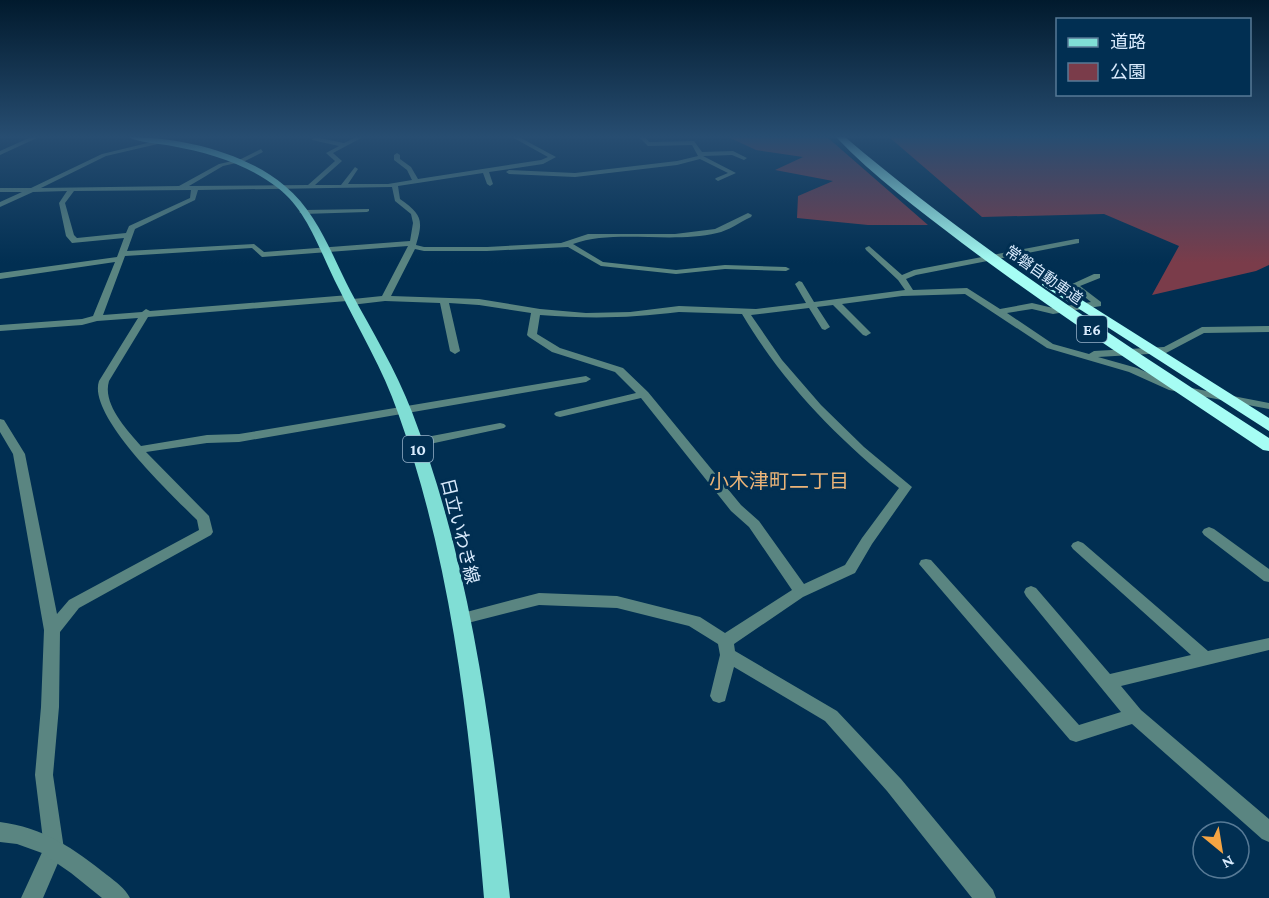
<svg xmlns="http://www.w3.org/2000/svg" width="1269" height="898" font-family="'Crimson Pro','Noto Sans JP',serif">
<rect width="100%" height="100%" fill="#012f52"/>
<path fill="#7a3c4a" d="M 728,137 L 827,137 L 928,225 L 868,225 L 797,218 L 798,196 L 833,181 L 775,170 L 803,157 L 756,150 Z
M 889,137 L 1269,137 L 1269,265 L 1256,271 L 1152,295 L 1179,246 L 1104,214 L 982,217 Z"/>
<g fill="none" stroke-linecap="round" stroke-linejoin="round">
<path fill="#5a8581" fill-rule="evenodd" d="M 314,137 L 344,143 L 356,137 L 363,137 L 333,153 L 342,161 L 315,185 L 341,185 L 355,167 L 358,169 L 348,184 L 388,184 L 412,180 L 407,170 L 394,160 L 394,155 L 397,153 L 400,155 L 400,159 L 411,167 L 418,179 L 541,160 L 548,157 L 512,137 L 519,137 L 556,157 L 543,164 L 489,172 L 493,184 L 490,186 L 487,184 L 483,173 L 398,186 L 400,199 C 421,214 424,219 416,245 L 424,247 L 487,247 L 561,243 L 588,234 L 675,234 L 715,229 L 748,213 L 752,215 L 751,217 C 740,222 728,231 717,233 C 671,244 614,229 573,244 L 603,262 L 676,270 L 725,265 L 786,267 L 790,269 L 786,271 L 725,269 L 676,274 L 601,266 L 568,247 L 487,251 L 424,251 L 415,249 L 391,296 L 479,299 L 540,309 L 586,313 L 630,312 L 679,306 L 756,309 L 806,303 L 795,284 L 799,281 L 802,282 L 814,302 L 905,290 L 898,280 L 866,250 L 865,248 L 869,246 L 902,275 L 914,270 L 1076,239 L 1079,239 L 1079,243 L 916,275 L 906,279 L 913,290 L 967,288 L 1000,309 L 1032,303 L 1053,308 L 1091,302 L 1070,285 L 1094,274 L 1100,274 L 1100,278 L 1080,286 L 1101,302 L 1101,306 L 1053,314 L 1032,309 L 1007,313 L 1053,344 L 1089,354 L 1094,351 L 1164,347 L 1202,327 L 1269,326 L 1269,332 L 1204,333 L 1166,353 L 1098,357 L 1137,368 L 1176,385 L 1269,403 L 1269,409 L 1169,390 L 1129,372 L 1047,348 L 965,294 L 902,296 L 842,304 L 871,333 L 866,336 L 863,335 L 833,305 L 817,307 L 830,327 L 825,330 L 822,329 L 809,308 L 751,315 L 782,360 L 821,405 L 864,447 L 912,487 L 872,544 L 855,573 L 803,597 L 734,644 L 735,651 L 837,711 L 901,779 L 993,890 L 996,898 L 972,898 L 887,791 L 825,721 L 734,667 L 725,701 L 719,703 L 713,701 L 710,696 L 720,655 L 718,644 L 689,626 L 617,608 L 539,605 L 460,625 L 455,623 L 452,619 L 455,615 L 539,593 L 617,596 L 700,617 L 725,633 L 792,590 L 749,527 L 731,511 L 641,398 L 560,417 L 556,416 L 554,414 L 556,412 L 636,393 L 615,372 L 552,352 L 529,337 L 527,335 L 531,313 L 479,305 L 449,303 L 460,351 L 455,354 L 450,351 L 440,303 L 385,301 L 351,305 L 348,304 L 347,301 L 148,317 L 109,381 C 102,404 127,430 141,446 L 207,435 L 239,434 L 586,376 L 591,379 L 586,382 L 239,442 L 207,443 L 146,452 L 209,516 L 213,532 L 211,535 L 79,608 L 60,632 L 59,707 L 53,775 L 64,849 L 43,898 L 21,898 L 44,848 L 35,775 L 41,707 L 44,630 L 13,454 L 0,432 L 0,419 L 4,420 L 25,454 L 57,614 L 69,600 L 199,530 L 197,520 C 173,496 87,416 99,381 L 138,318 L 97,321 L 82,325 L 0,331 L 0,325 L 82,319 L 93,316 L 115,262 L 0,279 L 0,273 L 117,257 L 124,238 L 72,243 L 66,236 L 59,203 L 67,191 L 33,192 L 0,207 L 0,202 L 22,192 L 0,192 L 0,188 L 31,188 L 102,154 L 160,140 L 162,143 L 106,156 L 41,188 L 179,186 L 219,164 L 241,159 L 261,149 L 263,152 L 245,161 L 223,166 L 189,186 L 308,185 L 335,161 L 326,153 L 339,146 L 312,140 ZM 392,187 L 395,201 L 411,214 L 413,223 L 410,241 L 264,252 L 254,244 L 127,251 L 135,229 L 195,200 L 198,190 ZM 191,190 L 190,198 L 129,226 L 126,233 L 77,238 L 74,235 L 65,203 L 74,191 ZM 408,246 L 382,296 L 353,299 L 352,296 L 349,295 L 150,311 L 146,309 L 142,312 L 103,315 L 125,256 L 252,248 L 262,257 ZM 679,312 L 742,314 C 783,383 837,438 899,488 L 862,538 L 845,565 L 804,584 L 759,521 L 741,505 L 648,392 L 623,368 L 560,348 L 537,334 L 540,315 C 590,319 630,318 679,312 Z
M 639,137 L 645,137 L 649,142 L 694,141 L 702,152 L 733,151 L 747,158 L 744,160 L 732,155 L 703,156 L 736,173 L 718,181 L 715,179 L 716,178 L 728,173 L 700,159 L 677,165 L 575,177 L 509,174 L 506,172 L 509,170 L 575,173 L 677,161 L 698,156 L 692,145 L 648,146 Z
M 369,209 L 369,211 L 367,212 L 303,214 L 299,212 L 303,210 Z
M 500,423 L 504,424 L 506,426 L 504,428 L 416,447 L 410,443 L 416,439 Z
M 1209,527 L 1214,529 L 1269,569 L 1269,582 L 1264,581 L 1204,535 L 1202,532 L 1204,529 Z
M 1078,541 L 1083,543 L 1208,651 L 1269,638 L 1269,650 L 1121,686 L 1141,710 L 1269,819 L 1269,842 L 1262,839 L 1132,724 L 1076,742 L 1070,740 L 919,564 L 921,560 L 926,559 L 931,560 L 1079,725 L 1121,712 L 1026,596 L 1024,592 L 1026,588 L 1031,586 L 1036,588 L 1110,674 L 1191,655 L 1073,549 L 1071,546 L 1073,543 Z"/>
<path fill="#5a8581" fill-rule="evenodd" d="M 31,137 L 39,137 L 0,155 L 0,151 Z
M 0,822 C 42,827 75,849 107,875 C 116,882 125,888 130,898 L 102,898 L 71,873 L 42,853 L 17,844 L 0,842 Z"/>
<path fill="#80ded5" fill-rule="evenodd" d="M 128,137 C 180,137 245,152 285,186 C 318,213 332,256 351,292 C 372,331 396,370 412,412 C 472,568 492,733 510,898 L 484,898 C 470,734 454,569 398,413 C 383,369 359,330 339,289 C 321,255 309,212 278,188 C 247,164 210,153 172,146 C 158,143 140,143 128,137 Z"/>
<path fill="#a6fdf4" fill-rule="evenodd" d="M 836,137 L 845,137 C 978,250 1123,343 1269,438 L 1269,451 L 1263,450 C 1162,382 1059,316 962,243 C 919,210 873,176 836,137 Z
M 1047,278 L 1269,418 L 1269,431 L 1042,285 L 1042,279 Z"/>
</g>
<linearGradient id="sky" x2="0" y2="1"><stop stop-color="#011a2d"/><stop offset="0.52" stop-color="#274d71"/><stop offset="1" stop-color="#274d71" stop-opacity="0"/></linearGradient>
<rect width="1269" height="263" fill="url(#sky)"/>
<g text-anchor="middle" dominant-baseline="central" stroke-width="6" stroke-linejoin="round" paint-order="stroke">
<g font-size="15" fill="#d9ebfd" stroke="#012f52">
<text transform="translate(1044 275) rotate(35)">常磐自動車道</text>
</g>
<g fill="#012f52" stroke="#98b3ca" stroke-width="1.5">
<rect x="1077" y="316" width="30" height="26" rx="4.5"/>
<rect x="403" y="436" width="30" height="26" rx="4.5"/>
</g>
<g font-size="16" font-weight="bold" fill="#d9ebfd">
<text x="1092" y="329">E6</text>
<text x="418" y="449">10</text>
</g>
<g font-size="18" fill="#d9ebfd" stroke="#012f52">
<text transform="translate(460 531) rotate(76)">日立いわき線</text>
</g>
<g font-size="20" fill="#ebb478" stroke="#012f52">
<text x="779" y="481">小木津町二丁目</text>
</g>
</g>
<rect x="1056" y="18" width="195" height="78" fill="#012f52" stroke="#577a96" stroke-width="1.5"/>
<rect x="1068" y="38" width="30" height="9" fill="#80ded5" stroke="#577a96" stroke-width="1.5"/>
<text x="1110" y="48" font-size="18" fill="#d9ebfd">道路</text>
<rect x="1068" y="63" width="30" height="18" fill="#7a3c4a" stroke="#577a96" stroke-width="1.5"/>
<text x="1110" y="78" font-size="18" fill="#d9ebfd">公園</text>
<g transform="translate(1221 850) rotate(150)"><circle r="28" fill="#012f52" stroke="#577a96" stroke-width="1.5"/>
<path d="M0-4.5L10 22L0 15L-10 22Z" fill="#f4a443"/>
<text y="-9" font-size="16" font-weight="bold" text-anchor="middle" fill="#d9ebfd">N</text>
</g>
</svg>
